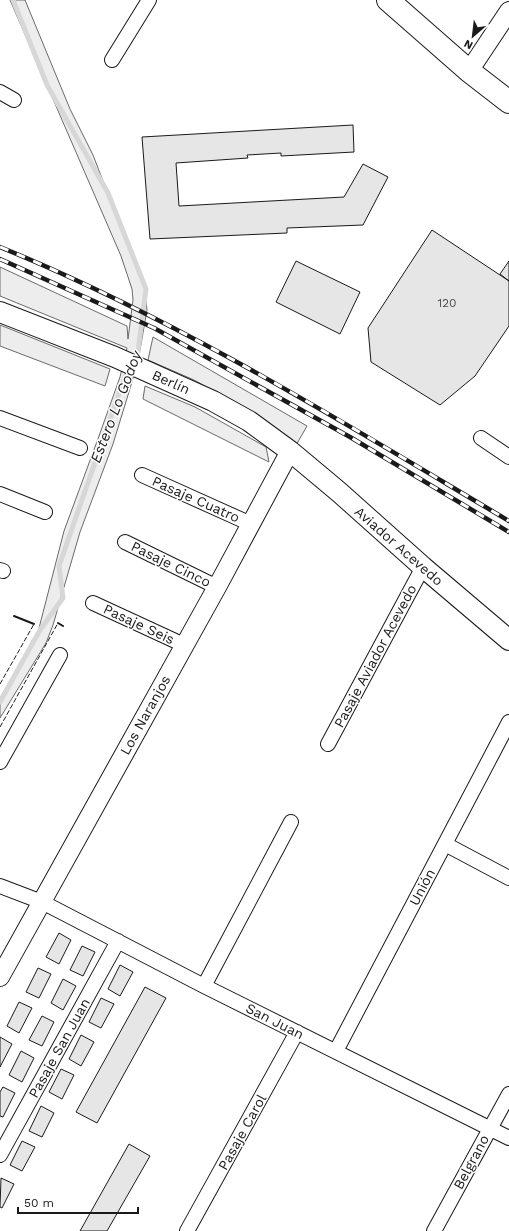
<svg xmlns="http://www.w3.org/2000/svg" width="509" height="1231" font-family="'Work Sans',sans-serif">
<rect width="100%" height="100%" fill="#fff"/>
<path fill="#ededed" stroke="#6a6a6a" d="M 10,0 L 25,0 L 70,109 L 93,155 L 115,212 L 126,236 L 144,282 L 147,310 L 140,350 L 132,382 L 113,444 L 80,532 L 53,625 L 46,643 L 0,718 L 0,698 L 38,632 L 64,531 L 99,436 L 120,377 L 127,348 L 0,296 L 0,267 L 127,326 L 128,339 L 133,300 L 132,289 L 121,256 Z
M 0,325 L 110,369 L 105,386 L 0,346 Z
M 153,337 L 307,426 L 295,447 L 252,412 L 194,380 L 148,360 Z
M 145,386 L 195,407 L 266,447 L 269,462 L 143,399 Z"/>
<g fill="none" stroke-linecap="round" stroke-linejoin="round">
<path stroke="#d7d7d7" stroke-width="5" d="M 13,0 L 47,85 L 108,193 L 146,289 L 138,351 L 133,361
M 0,702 L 40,630 L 63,598 L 59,566 L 124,379 L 130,368"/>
</g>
<path fill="#e6e6e6" stroke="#1a1a1a" d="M 353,125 L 354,152 L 281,156 L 281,153 L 247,155 L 248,158 L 176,163 L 179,206 L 344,197 L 363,164 L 388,177 L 363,225 L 287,228 L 287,233 L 150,239 L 142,137 Z
M 432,230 L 509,281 L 509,326 L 475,376 L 440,405 L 371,362 L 368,328 Z
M 296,261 L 360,292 L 340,334 L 276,302 Z
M 509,261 L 509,281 L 500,274 Z
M 59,933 L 71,940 L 59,964 L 46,957 Z
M 82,946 L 95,952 L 83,976 L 70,970 Z
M 120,965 L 133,972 L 120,996 L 108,989 Z
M 38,968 L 51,974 L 39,998 L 26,992 Z
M 63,979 L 76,986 L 63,1010 L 51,1003 Z
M 145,987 L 166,998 L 97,1123 L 76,1112 Z
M 101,998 L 114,1004 L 101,1028 L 89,1022 Z
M 19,1002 L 32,1008 L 19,1033 L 7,1026 Z
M 42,1016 L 54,1022 L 42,1046 L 29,1040 Z
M 81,1035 L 94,1042 L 81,1066 L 69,1059 Z
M 0,1037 L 12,1044 L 0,1067 Z
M 21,1051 L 34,1058 L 22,1082 L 9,1075 Z
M 61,1069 L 74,1075 L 62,1099 L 49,1092 Z
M 3,1087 L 15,1093 L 3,1117 L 0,1116 L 0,1092 Z
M 41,1106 L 54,1113 L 42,1137 L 29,1131 Z
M 22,1141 L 35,1147 L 22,1171 L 10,1165 Z
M 129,1144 L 150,1156 L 107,1231 L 80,1231 Z
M 1,1178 L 14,1184 L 2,1208 L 0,1207 Z"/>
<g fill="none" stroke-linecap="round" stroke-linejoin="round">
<defs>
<path id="minor" d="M 112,60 L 149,0
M 0,92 L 14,100
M 0,418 L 80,448
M 481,438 L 509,457
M 142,475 L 251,524
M 0,494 L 45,512
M 125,542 L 217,587
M 0,570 L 3,571
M 93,603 L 184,645
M 328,744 L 423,567
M 0,762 L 60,655
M 445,844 L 509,878
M 0,886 L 42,902 L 204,986 L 509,1138
M 204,986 L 291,822
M 336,1051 L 509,722
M 0,1155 L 118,941
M 187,1231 L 297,1032
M 434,1231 L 509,1094"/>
<path id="tertiary" d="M 469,71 L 509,11
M 0,977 L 217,587 L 290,451"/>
<path id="secondary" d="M 0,312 L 115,357 L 213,401 L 249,421 L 290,451 L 339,492 L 423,567 L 509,640"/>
<path id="primary" d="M 388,0 L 469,71 L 509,102"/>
</defs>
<use href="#minor" stroke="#1a1a1a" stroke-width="16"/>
<use href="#tertiary" stroke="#1a1a1a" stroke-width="20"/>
<use href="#secondary" stroke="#1a1a1a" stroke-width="22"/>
<use href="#primary" stroke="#1a1a1a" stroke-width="24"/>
<use href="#minor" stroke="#fff" stroke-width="14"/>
<use href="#tertiary" stroke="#fff" stroke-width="18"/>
<use href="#secondary" stroke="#fff" stroke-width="20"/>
<use href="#primary" stroke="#fff" stroke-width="22"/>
<defs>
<path id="rail" d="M 0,247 C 179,320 344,423 509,521
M 0,259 L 154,328 L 350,437 L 509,532"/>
</defs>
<use href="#rail" stroke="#1a1a1a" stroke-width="4.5"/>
<use href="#rail" stroke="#fff" stroke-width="3" stroke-dasharray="9" stroke-linecap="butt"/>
<path stroke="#1a1a1a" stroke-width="1" stroke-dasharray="5 2" stroke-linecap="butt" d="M 0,684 L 34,624
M 0,727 L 58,623"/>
<path stroke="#1a1a1a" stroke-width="2" d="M 14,616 L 34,624
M 58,623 L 63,626"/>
</g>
<g text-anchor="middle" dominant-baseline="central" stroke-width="3" stroke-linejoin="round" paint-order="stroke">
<g font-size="12" fill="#4d4d4d">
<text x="447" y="303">120</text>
</g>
<g font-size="14" fill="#1a1a1a" stroke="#fff">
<text transform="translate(171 382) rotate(24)">Berlín</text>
<text transform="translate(196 499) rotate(24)">Pasaje Cuatro</text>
<text transform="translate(399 546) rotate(41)">Aviador Acevedo</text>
<text transform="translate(171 564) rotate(26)">Pasaje Cinco</text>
<text transform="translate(139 624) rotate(25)">Pasaje Seis</text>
<text transform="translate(375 656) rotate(-62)">Pasaje Aviador Acevedo</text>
<text transform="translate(145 715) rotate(-61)">Los Naranjos</text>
<text transform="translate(422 887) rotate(-62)">Unión</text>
<text transform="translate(275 1021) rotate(27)">San Juan</text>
<text transform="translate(59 1048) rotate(-61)">Pasaje San Juan</text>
<text transform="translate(242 1132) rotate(-61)">Pasaje Carol</text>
<text transform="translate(471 1162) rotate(-62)">Belgrano</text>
</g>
<g font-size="15" font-style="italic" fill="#1a1a1a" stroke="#fff">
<text transform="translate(116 407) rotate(-69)">Estero Lo Godoy</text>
</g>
</g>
<g transform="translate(473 36) rotate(208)" stroke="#ffffff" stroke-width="3" paint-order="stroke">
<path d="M0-3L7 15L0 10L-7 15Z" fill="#1a1a1a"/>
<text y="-6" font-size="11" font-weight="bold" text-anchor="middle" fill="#1a1a1a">N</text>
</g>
<path d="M18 1207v6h120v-6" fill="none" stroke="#1a1a1a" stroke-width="2"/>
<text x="24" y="1207" font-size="12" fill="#1a1a1a" stroke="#ffffff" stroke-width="3" paint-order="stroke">50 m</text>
</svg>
